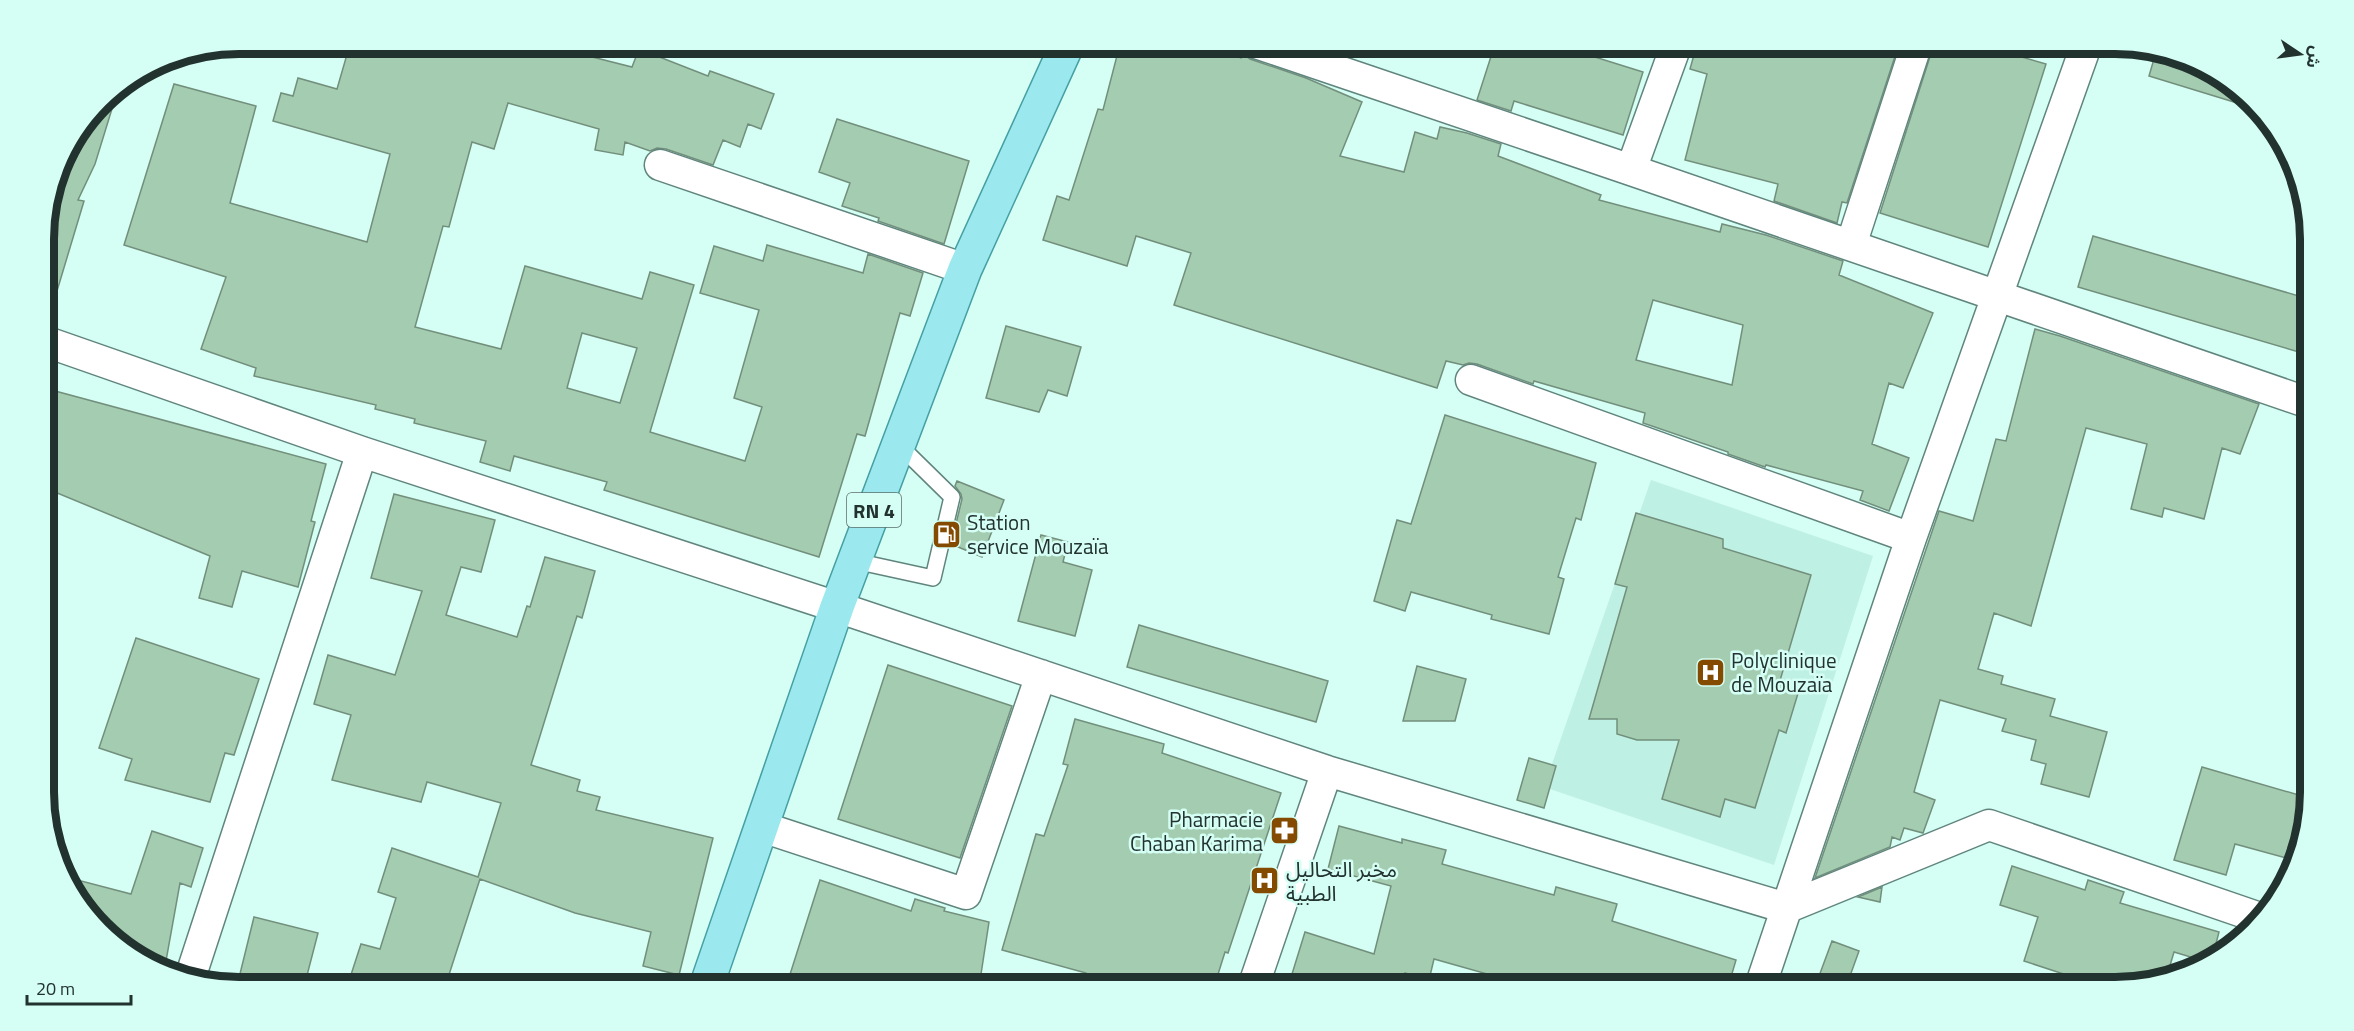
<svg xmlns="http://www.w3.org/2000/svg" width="2354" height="1031" font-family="'Titillium Web','Noto Sans Arabic',sans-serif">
<rect width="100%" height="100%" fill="#d5fef4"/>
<path fill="#bff0e4" d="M 1651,480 L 1873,556 L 1774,865 L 1544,787 Z"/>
<path fill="#a4ccb1" stroke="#728f7c" stroke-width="1.5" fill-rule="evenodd" d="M 350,44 L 541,44 L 632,67 L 639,49 L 708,76 L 710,71 L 774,94 L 761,129 L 748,124 L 740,147 L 723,140 L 713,165 L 666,149 L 657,148 L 650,151 L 625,142 L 623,155 L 595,150 L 599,129 L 508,103 L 494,149 L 472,142 L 449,227 L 443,226 L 415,327 L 501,349 L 525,266 L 642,299 L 650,272 L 694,285 L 650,432 L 745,461 L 762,407 L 734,398 L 759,310 L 700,293 L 714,246 L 763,261 L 767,245 L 863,273 L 868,254 L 923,273 L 910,316 L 900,313 L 865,436 L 857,434 L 819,557 L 604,490 L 607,482 L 514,456 L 510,471 L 480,462 L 486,441 L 414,423 L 415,419 L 375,409 L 376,405 L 254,376 L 256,368 L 201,349 L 226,277 L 124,245 L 174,84 L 256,106 L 230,203 L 367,242 L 390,154 L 273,121 L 281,93 L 293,96 L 298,78 L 337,89 ZM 582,333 L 637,348 L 620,403 L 567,388 Z
M 1120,44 L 1207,44 L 1241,58 L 1242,53 L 1250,59 L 1306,78 L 1362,102 L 1340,156 L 1404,172 L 1415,132 L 1437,139 L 1440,127 L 1467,133 L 1501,144 L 1498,156 L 1601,195 L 1599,200 L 1720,232 L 1722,224 L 1766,235 L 1843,261 L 1839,275 L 1933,313 L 1903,388 L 1889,383 L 1872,444 L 1909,458 L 1889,511 L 1860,500 L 1863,491 L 1766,465 L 1765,467 L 1728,454 L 1728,452 L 1643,423 L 1645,413 L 1534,381 L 1533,384 L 1477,364 L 1469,363 L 1463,365 L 1446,361 L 1437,388 L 1174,305 L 1191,253 L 1136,236 L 1127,266 L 1043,240 L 1057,196 L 1069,200 L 1098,109 L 1103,110 ZM 1653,300 L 1743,325 L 1732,385 L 1636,360 Z
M 1495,44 L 1585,44 L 1582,53 L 1643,72 L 1623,135 L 1514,101 L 1511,111 L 1477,100 Z
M 1697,44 L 1899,44 L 1847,203 L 1842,202 L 1837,223 L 1774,201 L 1778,184 L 1685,160 L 1707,74 L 1690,69 Z
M 1934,44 L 1976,44 L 2046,64 L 1988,247 L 1880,213 Z
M 2156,52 L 2190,58 L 2248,103 L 2247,106 L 2149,76 Z
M 119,86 L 95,164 L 78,200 L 84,201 L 51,311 L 44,310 L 44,225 L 64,152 L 110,92 Z
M 837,119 L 969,161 L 944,244 L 878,221 L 879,218 L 842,206 L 850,183 L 819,172 Z
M 2093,236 L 2309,299 L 2309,355 L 2078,287 Z
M 1006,326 L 1081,347 L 1067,396 L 1048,390 L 1039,412 L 986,398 Z
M 2035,329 L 2060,336 L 2259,404 L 2240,454 L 2222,448 L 2204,519 L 2164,508 L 2162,517 L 2131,509 L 2147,444 L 2086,428 L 2031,626 L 1994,613 L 1978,669 L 2003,676 L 2001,684 L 2055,699 L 2050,716 L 2107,732 L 2089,797 L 2041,784 L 2046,764 L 2031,760 L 2036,740 L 2002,731 L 2006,719 L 1940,700 L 1914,792 L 1935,800 L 1923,833 L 1904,828 L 1900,840 L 1892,837 L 1890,847 L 1815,878 L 1939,511 L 1973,521 L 1996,439 L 2006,441 Z
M 44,388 L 326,464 L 311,521 L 315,522 L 298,587 L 242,571 L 232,607 L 199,598 L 210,556 L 45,488 Z
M 1445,415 L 1596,463 L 1581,520 L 1576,518 L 1558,577 L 1564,579 L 1549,634 L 1491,619 L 1492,615 L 1411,592 L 1405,611 L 1374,601 L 1397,520 L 1411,524 Z
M 957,481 L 1004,500 L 982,557 L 951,544 L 962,499 L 961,494 L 955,486 Z
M 394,494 L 495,520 L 481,572 L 461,567 L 446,615 L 517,637 L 527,606 L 530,607 L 545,557 L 595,571 L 582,618 L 577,616 L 531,765 L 580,780 L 577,791 L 600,797 L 596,810 L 713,838 L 679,975 L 643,966 L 651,932 L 575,913 L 480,879 L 445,987 L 347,987 L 361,944 L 380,949 L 396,898 L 378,892 L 392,848 L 478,877 L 501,803 L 427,782 L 421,802 L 332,780 L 351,715 L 314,704 L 328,655 L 395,675 L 422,591 L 371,578 Z
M 1636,513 L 1723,539 L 1723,548 L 1811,575 L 1779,684 L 1799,690 L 1786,733 L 1779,730 L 1755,808 L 1725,799 L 1720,817 L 1662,799 L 1679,740 L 1637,740 L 1617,734 L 1617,719 L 1589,719 L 1627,587 L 1615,584 Z
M 1041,535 L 1068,542 L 1063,562 L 1092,570 L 1075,636 L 1018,621 Z
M 1139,625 L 1328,681 L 1316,722 L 1127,667 Z
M 136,638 L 259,679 L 234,755 L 225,753 L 210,802 L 125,780 L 132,759 L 99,748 Z
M 888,665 L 1012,706 L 960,858 L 838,819 Z
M 1417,666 L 1466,679 L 1455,721 L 1403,721 Z
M 1075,719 L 1164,744 L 1162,753 L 1281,793 L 1228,953 L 1225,952 L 1214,987 L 1114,987 L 1084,979 L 1086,973 L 1002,950 L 1036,834 L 1044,836 L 1068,765 L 1063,764 Z
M 1529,758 L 1556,766 L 1544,808 L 1517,800 Z
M 2202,767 L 2309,798 L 2297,861 L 2235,844 L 2226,875 L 2174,860 Z
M 1339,826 L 1402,843 L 1402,839 L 1446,850 L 1442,864 L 1554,895 L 1556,887 L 1617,904 L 1612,921 L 1736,960 L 1728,987 L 1533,987 L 1434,959 L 1429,980 L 1405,973 L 1401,987 L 1384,987 L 1349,977 L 1346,987 L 1288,987 L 1305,932 L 1374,954 L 1391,886 L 1328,869 Z
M 152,831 L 203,848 L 191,887 L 180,883 L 164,972 L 84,911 L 70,878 L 131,894 Z
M 2012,866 L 2085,890 L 2088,880 L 2124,892 L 2120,903 L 2219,932 L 2212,959 L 2207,962 L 2174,952 L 2166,979 L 2128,987 L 2103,987 L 2024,961 L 2038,917 L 2000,905 Z
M 820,880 L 911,911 L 915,899 L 945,908 L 944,911 L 989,922 L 979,987 L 786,987 Z
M 1882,887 L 1880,902 L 1858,897 Z
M 254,917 L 318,933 L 304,987 L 260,987 L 238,982 Z
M 1832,941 L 1859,951 L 1846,987 L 1815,987 Z"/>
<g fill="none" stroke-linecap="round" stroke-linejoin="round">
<defs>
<path id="service" d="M 855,561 L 933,578 L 952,497 L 898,444"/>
<path id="minor" d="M 1256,43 L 1631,170 L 2309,403
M 660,165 L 965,269
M 1631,170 L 1677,43
M 1851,245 L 1917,43
M 44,341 L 362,452 L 837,607 L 1327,771 L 1786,908 L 1989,825 L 2257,917
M 1471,380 L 1911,538
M 762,827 L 966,894 L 1041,675
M 190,978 L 362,452
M 1253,987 L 1327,771
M 1760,987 L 1911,538 L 2087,43"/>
<path id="primary" d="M 706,987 L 837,607 L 965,269 L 1068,43"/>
</defs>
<use href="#service" stroke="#60857d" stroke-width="18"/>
<use href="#minor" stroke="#60857d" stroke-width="33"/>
<use href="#primary" stroke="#459fa3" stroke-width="36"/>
<use href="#service" stroke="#fff" stroke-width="15"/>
<use href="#minor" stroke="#fff" stroke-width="30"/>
<use href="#primary" stroke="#9be8ee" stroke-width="33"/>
</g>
<defs>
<symbol id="fuel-square" viewBox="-11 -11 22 22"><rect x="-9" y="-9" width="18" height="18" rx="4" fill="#844b00" stroke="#d5fef4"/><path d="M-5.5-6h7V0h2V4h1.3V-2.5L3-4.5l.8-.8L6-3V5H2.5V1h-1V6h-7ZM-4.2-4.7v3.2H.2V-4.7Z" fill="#fff"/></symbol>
<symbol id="hospital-square" viewBox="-11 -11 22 22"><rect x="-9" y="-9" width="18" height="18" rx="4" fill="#844b00" stroke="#d5fef4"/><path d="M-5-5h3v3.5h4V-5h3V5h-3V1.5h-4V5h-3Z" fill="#fff"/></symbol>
<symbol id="pharmacy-square" viewBox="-11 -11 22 22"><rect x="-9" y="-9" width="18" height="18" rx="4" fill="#844b00" stroke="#d5fef4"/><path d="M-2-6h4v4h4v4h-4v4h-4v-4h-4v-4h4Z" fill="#fff"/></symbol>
</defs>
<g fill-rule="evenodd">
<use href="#fuel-square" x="930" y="518" width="33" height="33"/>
<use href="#hospital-square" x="1694" y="656" width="33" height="33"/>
<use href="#pharmacy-square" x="1268" y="814" width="33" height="33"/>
<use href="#hospital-square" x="1248" y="864" width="33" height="33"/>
</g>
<g text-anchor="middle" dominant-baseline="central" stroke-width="5" stroke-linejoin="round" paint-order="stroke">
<rect fill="#d5fef4" stroke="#586f69" stroke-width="1.5" x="847" y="493" width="54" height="34" rx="4.5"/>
<g font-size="20" font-weight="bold" fill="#22322e">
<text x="874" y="510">RN 4</text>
</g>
<g font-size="21" fill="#22322e" stroke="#d5fef4" text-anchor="start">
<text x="967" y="522">Station<tspan x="967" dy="24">service Mouzaïa</tspan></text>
<text x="1731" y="660">Polyclinique<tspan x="1731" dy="24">de Mouzaïa</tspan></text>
<text x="1263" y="819" text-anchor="end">Pharmacie<tspan x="1263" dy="24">Chaban Karima</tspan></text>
<text x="1286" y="869">مخبر التحاليل<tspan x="1286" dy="24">الطبية</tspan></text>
</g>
</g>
<path d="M0 0H2354V1031H0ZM239 54H2115A185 185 0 0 1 2300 239V792A185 185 0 0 1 2115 977H239A185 185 0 0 1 54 792V239A185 185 0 0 1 239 54Z" fill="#d5fef4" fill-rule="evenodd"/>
<path fill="none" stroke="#22322e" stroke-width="8" d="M239 54H2115A185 185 0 0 1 2300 239V792A185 185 0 0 1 2115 977H239A185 185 0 0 1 54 792V239A185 185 0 0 1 239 54Z"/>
<g transform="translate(2300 54) rotate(103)" stroke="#d5fef4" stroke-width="4.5" paint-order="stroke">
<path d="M0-4.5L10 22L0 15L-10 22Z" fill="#22322e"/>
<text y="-9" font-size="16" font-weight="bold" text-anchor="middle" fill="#22322e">ش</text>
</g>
<path d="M27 995v9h104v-9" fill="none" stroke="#22322e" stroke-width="3"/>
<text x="36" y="995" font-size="18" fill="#22322e" stroke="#d5fef4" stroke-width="4.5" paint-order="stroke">20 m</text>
</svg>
